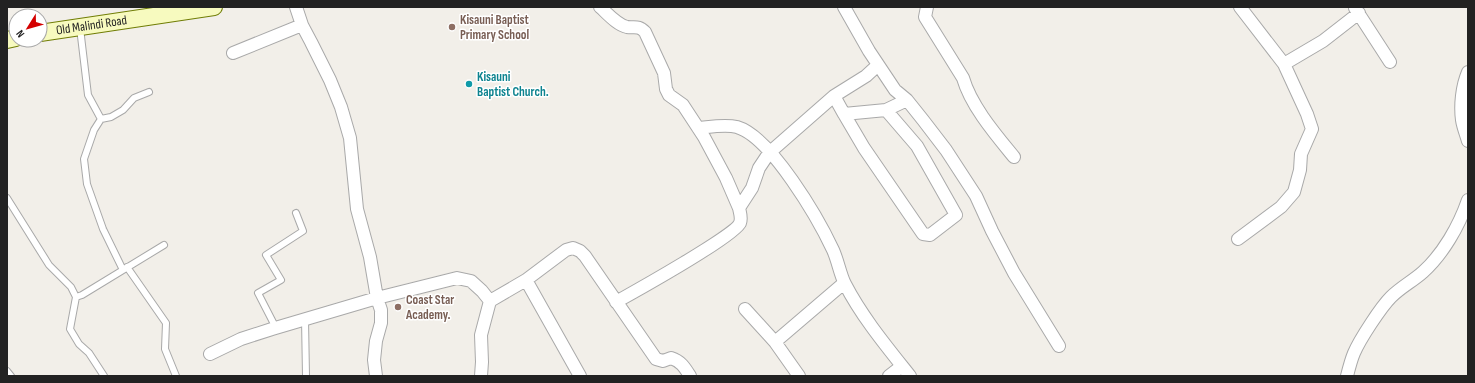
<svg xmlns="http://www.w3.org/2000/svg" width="1475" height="383" font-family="'Sofia Sans Condensed',sans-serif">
<rect width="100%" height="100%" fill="#f2efe9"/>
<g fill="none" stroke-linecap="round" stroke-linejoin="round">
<defs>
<path id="lane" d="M 80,28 L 88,95 L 101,119 L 94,130 L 84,159 L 87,184 L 103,229 L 123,270
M 101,119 L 111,117 L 123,110 L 134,98 L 149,92
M 7,198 L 49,265 L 71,287 L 76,297 L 70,329 L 79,344 L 89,353 L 104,376
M 127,267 L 166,323 L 165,349 L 176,376
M 76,297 L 82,295 L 164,245
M 305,319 L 306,376
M 276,328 L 258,293 L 281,280 L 266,255 L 303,231 L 296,213
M 7,371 L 11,376"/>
<path id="street" d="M 296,7 L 302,25 L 311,42 L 330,80 L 341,107 L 350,138 L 357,209 L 370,257 L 377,298 L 381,310 L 381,323 L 376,341 L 374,360 L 376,376
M 600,7 C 607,13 617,25 627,27 C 634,28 639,25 645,32 L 664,73 L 666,89 L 669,95 L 683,105 L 704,137 L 726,178 L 739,208
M 844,7 L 869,51 L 895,90 L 907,100 L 923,120 L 946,150 L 976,196 L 992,231 L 1014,273 L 1059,346
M 927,7 L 925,17 L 963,78 C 971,106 996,135 1014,157
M 1240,7 L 1284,64 L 1323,41 L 1359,13
M 1355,8 L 1390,62
M 233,53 L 302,25
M 1468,72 C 1462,86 1460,105 1462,120 C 1463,127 1466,134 1468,141
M 834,96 L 844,114 L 886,110 L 907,100
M 844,114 L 864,148 L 923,234 L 930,235 L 956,215 L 917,146 L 886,110
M 698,128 C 710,127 725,124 737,127 C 771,137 818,218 833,250 C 838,261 840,274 845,284 C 862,317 887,347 910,376
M 1238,239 L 1281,207 L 1294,192 L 1300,170 L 1301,154 L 1312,129 L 1307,114 L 1284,64
M 526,280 L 580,376
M 616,302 C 634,292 736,235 740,223 C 742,218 740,213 739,208 L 752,188 L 759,168 L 769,153 L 834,96 L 866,76 L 878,65
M 745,309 L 775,342 L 799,376
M 775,342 L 844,283
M 210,354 L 241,339 L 272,329 L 377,298 L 457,278 L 471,281 L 482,291 L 490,301
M 481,376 L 482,362 L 481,335 L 490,301 L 526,280 L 566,250 L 573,248 L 580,251 L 585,256 L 656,359 L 663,361 L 671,358 C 681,361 685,368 690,376
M 889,376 L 902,366
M 1347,376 C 1349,368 1351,360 1354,353 C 1360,339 1381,307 1391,297 C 1401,287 1413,281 1423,272 C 1443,254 1459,226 1468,200"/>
<g id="secondary">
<path id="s1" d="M 40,33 L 214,7"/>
<path d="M 7,40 L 16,38"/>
</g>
</defs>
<use href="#lane" stroke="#a9a9a9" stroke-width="8"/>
<use href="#street" stroke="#a9a9a9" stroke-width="14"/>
<use href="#secondary" stroke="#707d05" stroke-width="18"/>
<use href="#lane" stroke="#fff" stroke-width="6"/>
<use href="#street" stroke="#fff" stroke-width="12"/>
<use href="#secondary" stroke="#f7fabf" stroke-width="16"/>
</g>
<g fill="#8d6e63" stroke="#fff" stroke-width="1.5">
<circle cx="452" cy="27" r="4"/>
<circle cx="398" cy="307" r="4"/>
</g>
<circle fill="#0f9aa8" stroke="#fff" stroke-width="1.5" cx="469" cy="84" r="4"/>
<g text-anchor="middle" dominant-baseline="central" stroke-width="3" stroke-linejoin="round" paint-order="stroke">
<g font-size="13" font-weight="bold" fill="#785e54" stroke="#fff" text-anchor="start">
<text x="460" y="20">Kisauni Baptist<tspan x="460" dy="15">Primary School</tspan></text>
<text x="406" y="300">Coast Star<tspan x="406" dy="15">Academy.</tspan></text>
</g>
<g font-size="13" fill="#222" stroke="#fff">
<text stroke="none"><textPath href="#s1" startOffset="52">Old Malindi Road</textPath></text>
</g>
<g font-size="13" font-weight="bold" fill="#0d838f" stroke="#fff" text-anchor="start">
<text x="477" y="77">Kisauni<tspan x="477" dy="15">Baptist Church.</tspan></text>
</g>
</g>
<rect width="1475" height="383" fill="none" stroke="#222222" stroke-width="16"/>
<g transform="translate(28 28) rotate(233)"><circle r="19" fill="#ffffff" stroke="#a7a7a7"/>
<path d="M0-3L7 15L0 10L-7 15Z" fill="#d40000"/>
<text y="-6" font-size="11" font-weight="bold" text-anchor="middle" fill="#222222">N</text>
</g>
</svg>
